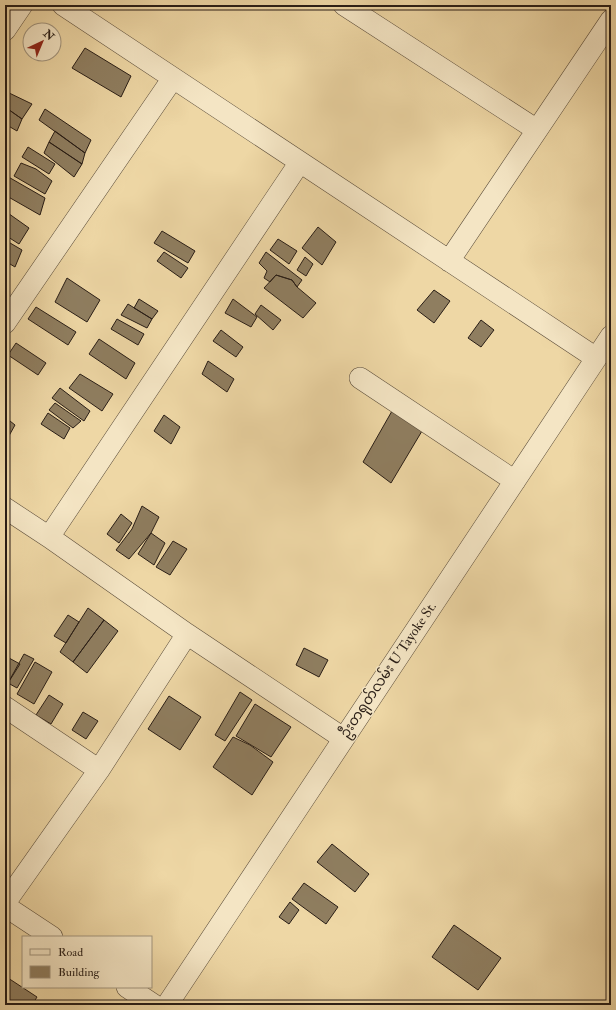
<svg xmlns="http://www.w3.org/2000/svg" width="616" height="1010" font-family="'IM FELL Double Pica','Noto Sans Myanmar',serif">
<rect width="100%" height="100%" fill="#eed7a5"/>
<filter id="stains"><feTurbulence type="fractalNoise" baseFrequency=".005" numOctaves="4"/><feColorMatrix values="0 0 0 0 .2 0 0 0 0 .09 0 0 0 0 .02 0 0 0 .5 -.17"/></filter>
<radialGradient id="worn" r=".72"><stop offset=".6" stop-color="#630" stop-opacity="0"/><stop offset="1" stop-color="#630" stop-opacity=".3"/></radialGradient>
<path fill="#8f7e60" stroke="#281d16" d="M 85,48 L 131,76 L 121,97 L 72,68 Z
M 5,91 L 32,104 L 22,119 L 5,107 Z
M 5,107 L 22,119 L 17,131 L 5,124 Z
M 45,109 L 91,140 L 85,153 L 39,120 Z
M 55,131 L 85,153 L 82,164 L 49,142 Z
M 49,142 L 82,164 L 74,177 L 44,153 Z
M 28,147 L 55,164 L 49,174 L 22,157 Z
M 21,163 L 36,169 L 52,181 L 45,194 L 14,176 Z
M 5,175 L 45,198 L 40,215 L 5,195 Z
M 5,211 L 29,228 L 19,244 L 5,235 Z
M 318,227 L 336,242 L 322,265 L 302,248 Z
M 162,231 L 195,251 L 188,263 L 154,243 Z
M 278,239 L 297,251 L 289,264 L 270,250 Z
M 5,240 L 22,250 L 15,267 L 5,261 Z
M 164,252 L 188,268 L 181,278 L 157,261 Z
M 266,252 L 302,280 L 297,287 L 292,280 L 276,275 L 270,282 L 264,278 L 267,271 L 259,263 Z
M 305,257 L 313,264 L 306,276 L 297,270 Z
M 276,275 L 292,280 L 297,287 L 316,303 L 303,318 L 264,288 Z
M 67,278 L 100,300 L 87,322 L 55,302 Z
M 434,290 L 450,301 L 434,323 L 417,310 Z
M 139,299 L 158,311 L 152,319 L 134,308 Z
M 233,299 L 257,317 L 251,327 L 225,313 Z
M 128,304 L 152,319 L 147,328 L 121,315 Z
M 261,305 L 281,320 L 273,330 L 255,314 Z
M 36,307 L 76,332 L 68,345 L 28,319 Z
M 117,319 L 144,334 L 138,345 L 111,329 Z
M 481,320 L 494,330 L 481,347 L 468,338 Z
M 221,330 L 243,347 L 236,357 L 213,341 Z
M 99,339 L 135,363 L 126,379 L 89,354 Z
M 16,343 L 46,363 L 38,375 L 8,355 Z
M 208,361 L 234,379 L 227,392 L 202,374 Z
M 80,374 L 113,394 L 102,411 L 69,388 Z
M 60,388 L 90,411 L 84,421 L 52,398 Z
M 55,403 L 81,421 L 73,428 L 49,410 Z
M 392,411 L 422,431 L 391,483 L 363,462 Z
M 48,413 L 70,428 L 64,439 L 41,424 Z
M 164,415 L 180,427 L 171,444 L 154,431 Z
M 5,417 L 15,425 L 5,443 Z
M 142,506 L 159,517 L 151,533 L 129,559 L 116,550 L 132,529 Z
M 121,514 L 132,523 L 119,543 L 107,534 Z
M 151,533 L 165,543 L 154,565 L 138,554 Z
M 173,541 L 187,549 L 170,575 L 156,567 Z
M 88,608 L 104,620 L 73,662 L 60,652 Z
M 68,615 L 79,622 L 66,643 L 54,636 Z
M 104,620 L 118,631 L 87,673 L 73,662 Z
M 304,648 L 328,660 L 319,677 L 296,665 Z
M 24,654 L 34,659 L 17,688 L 8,683 Z
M 9,658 L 20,664 L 8,683 L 5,681 L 5,664 Z
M 35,662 L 52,672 L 34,704 L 17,694 Z
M 240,692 L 252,700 L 225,741 L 215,735 Z
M 49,695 L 63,704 L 51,724 L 36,715 Z
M 169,696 L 201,717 L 180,750 L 148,729 Z
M 255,704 L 291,727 L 271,757 L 236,736 Z
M 83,712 L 98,721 L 86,739 L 72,730 Z
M 233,737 L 250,745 L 273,762 L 252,795 L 213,767 Z
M 332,844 L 369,874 L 355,892 L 317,862 Z
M 304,883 L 338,907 L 326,924 L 292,899 Z
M 290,902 L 299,910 L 289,924 L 279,917 Z
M 454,925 L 501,958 L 478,990 L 432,957 Z
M 5,976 L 37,997 L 32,1005 L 5,1005 Z"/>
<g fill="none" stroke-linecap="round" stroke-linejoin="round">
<defs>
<path id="minor" d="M 63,5 L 596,358
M 344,5 L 537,130
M 5,30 L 22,5
M 449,261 L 611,20
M 5,323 L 173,78
M 360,378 L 515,481
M 5,508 L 49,537 L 187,634 L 343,738
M 49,537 L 300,162
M 5,707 L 99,770
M 5,903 L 99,770 L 187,634
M 5,906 L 52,937
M 127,987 L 154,1005
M 167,1005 L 611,336"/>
</defs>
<use href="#minor" stroke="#5a4c3a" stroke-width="22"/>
<use href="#minor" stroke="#f4e5c4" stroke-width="21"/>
</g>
<g text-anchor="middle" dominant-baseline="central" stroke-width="3" stroke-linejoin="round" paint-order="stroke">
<g font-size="14" fill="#281d16" stroke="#f4e5c4">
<text transform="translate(388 670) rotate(-56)">ဦးတရုတ်လမ်း U Tayoke St.</text>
</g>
</g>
<rect width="616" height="1010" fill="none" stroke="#eed7a5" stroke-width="20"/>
<rect x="6" y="6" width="604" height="998" fill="none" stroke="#281d16" stroke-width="2"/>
<rect x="10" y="10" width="596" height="990" fill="none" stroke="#281d16"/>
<rect x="22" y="936" width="130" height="52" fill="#f4e5c4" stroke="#a2957e"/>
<rect x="30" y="949" width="20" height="6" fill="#f4e5c4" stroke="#a2957e"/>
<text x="58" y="956" font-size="12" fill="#281d16">Road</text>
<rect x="30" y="966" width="20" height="12" fill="#8f7e60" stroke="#a2957e"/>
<text x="58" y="976" font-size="12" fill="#281d16">Building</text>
<g transform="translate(42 42) rotate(44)"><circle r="19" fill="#f4e5c4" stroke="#a2957e"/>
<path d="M0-3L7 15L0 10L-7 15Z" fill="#8f2418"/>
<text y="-6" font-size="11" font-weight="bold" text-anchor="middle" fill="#281d16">N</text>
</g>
<rect width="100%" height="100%" filter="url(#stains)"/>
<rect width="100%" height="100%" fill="url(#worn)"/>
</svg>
